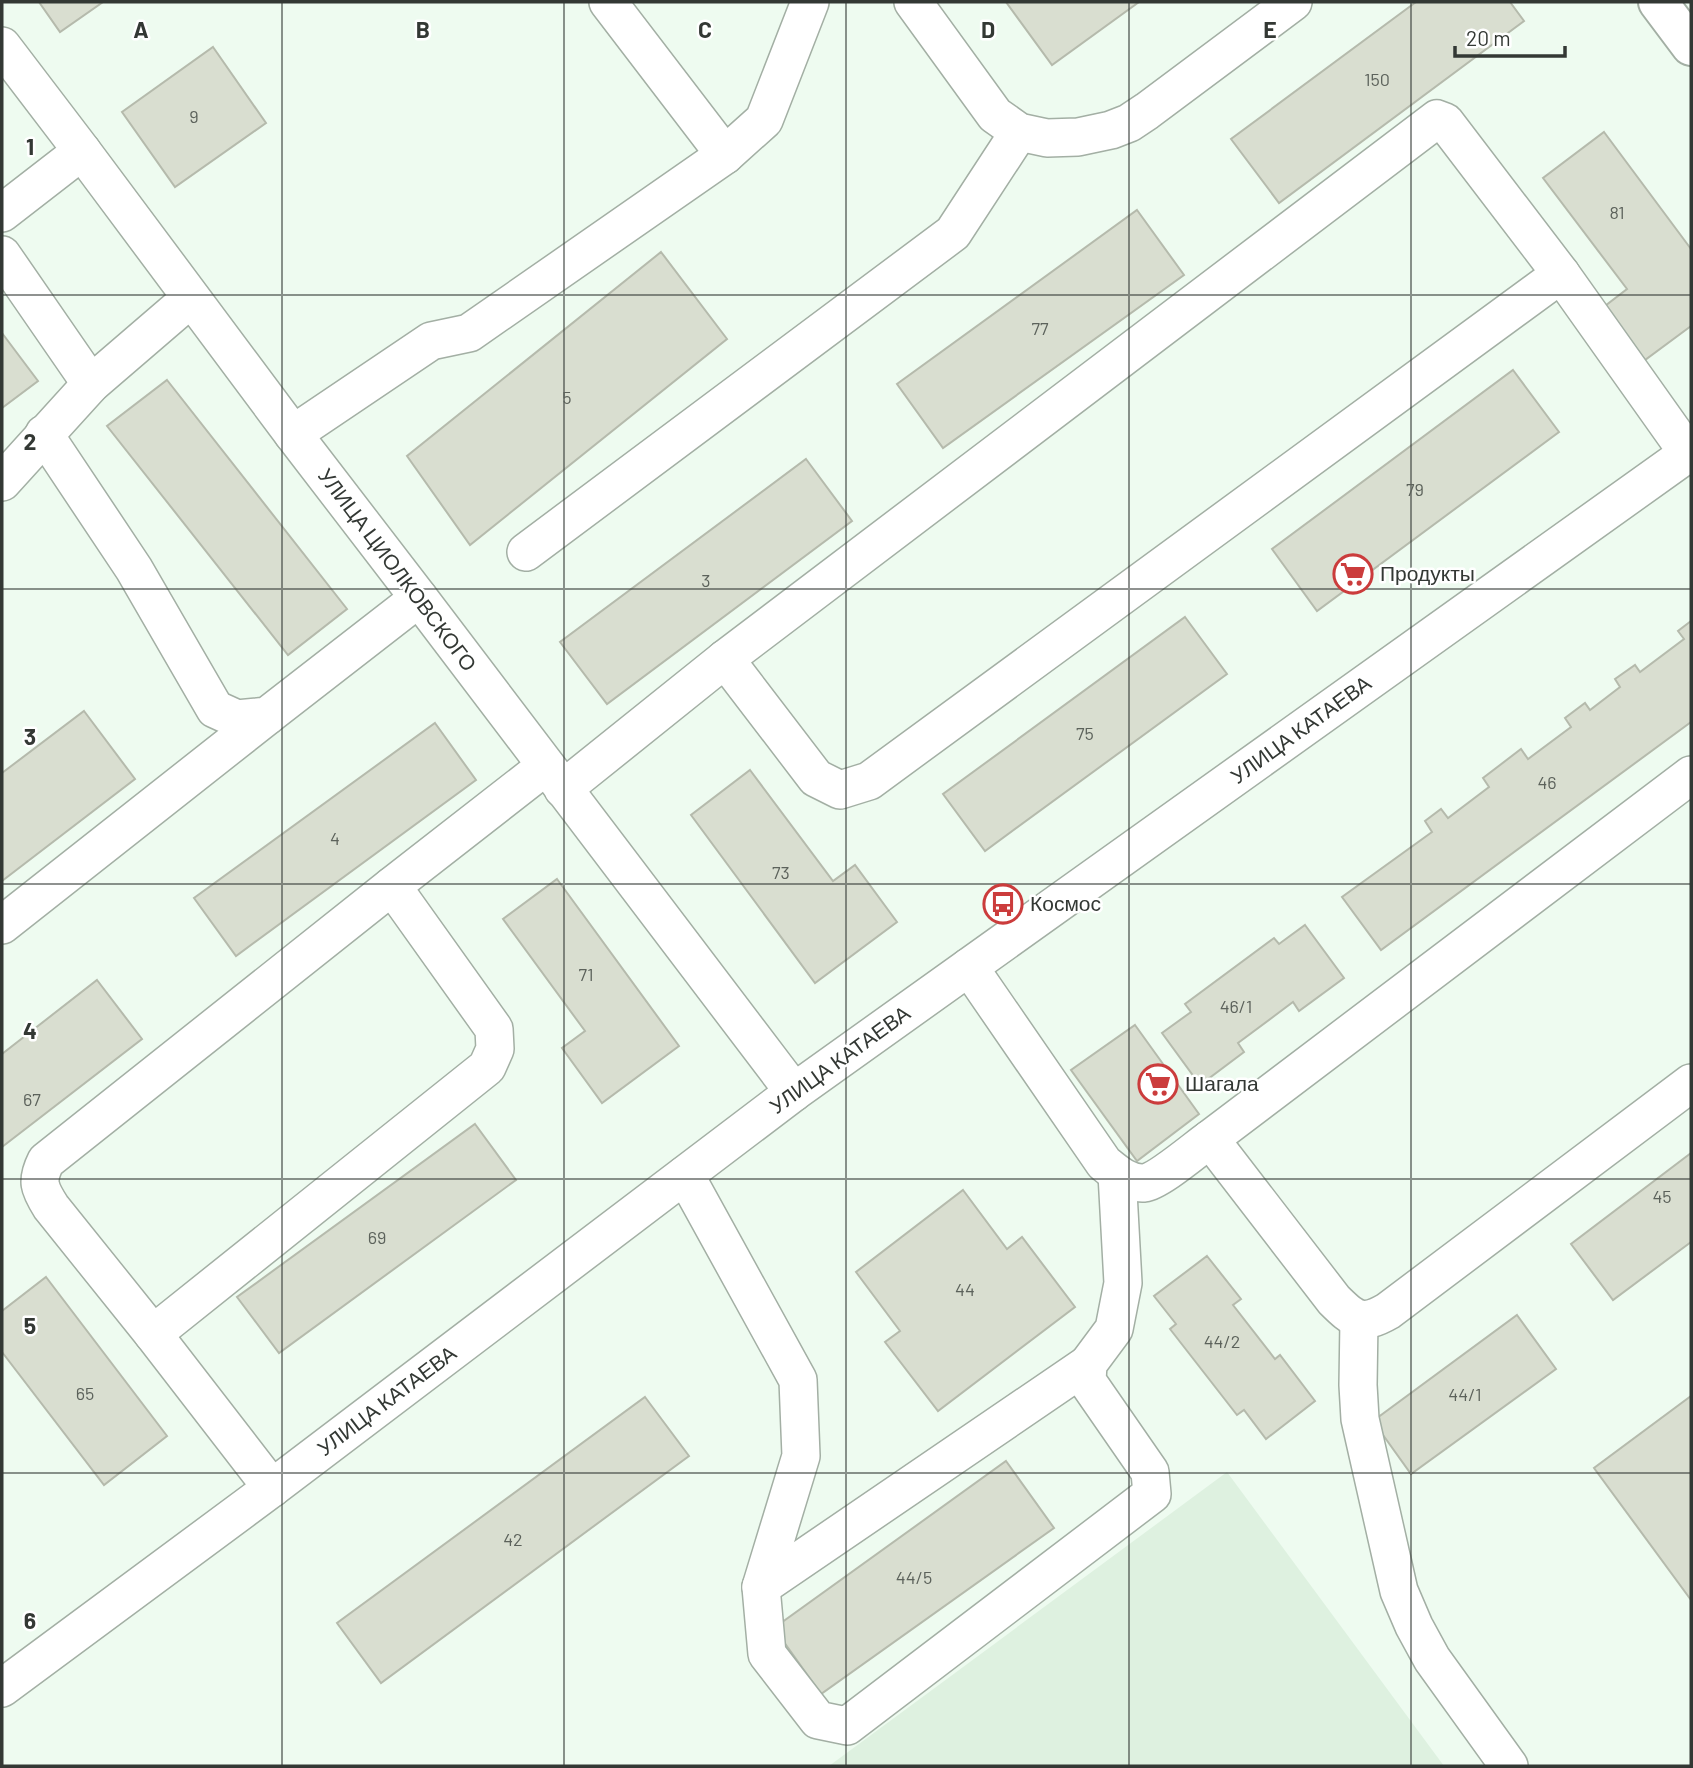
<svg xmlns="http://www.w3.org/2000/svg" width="1693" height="1768" font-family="Barlow,sans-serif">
  <rect width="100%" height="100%" fill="#eefbf0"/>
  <polygon fill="#def1e0" points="1227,1472 1444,1766 829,1766"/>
  <g fill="#d9ded0" stroke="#b5baac" stroke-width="2">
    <polygon points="39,2 103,2 60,32"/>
    <polygon points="1006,2 1139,2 1052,65"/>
    <polygon points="1416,2 1510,2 1524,21 1279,203 1231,139"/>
    <polygon points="213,47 266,123 175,187 122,112"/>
    <polygon points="1604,132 1691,249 1691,326 1645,360 1605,306 1627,289 1543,178"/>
    <polygon points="1137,210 1184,275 943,448 897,384"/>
    <polygon points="661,252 727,339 470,545 407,456"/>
    <polygon points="2,333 38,381 2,408"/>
    <polygon points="1513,370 1559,432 1317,611 1272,549"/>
    <polygon points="167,380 347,609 288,655 107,426"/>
    <polygon points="806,459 852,521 607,704 560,642"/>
    <polygon points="1185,617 1227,674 985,851 943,794"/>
    <polygon points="1691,621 1691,722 1381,950 1342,897 1432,832 1425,821 1441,809 1448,818 1489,787 1483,778 1521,749 1528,759 1571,727 1565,718 1585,703 1590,710 1620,687 1615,679 1635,665 1640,672 1684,639 1678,631"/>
    <polygon points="84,711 135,779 2,881 2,773"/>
    <polygon points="435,723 476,780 236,956 194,898"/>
    <polygon points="750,770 833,881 855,865 897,922 815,983 691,815"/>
    <polygon points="557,879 679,1046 602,1103 562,1048 585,1031 503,919"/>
    <polygon points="1305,925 1344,978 1299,1011 1293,1002 1238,1043 1244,1052 1200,1085 1162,1033 1191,1012 1185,1004 1274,938 1279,944"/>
    <polygon points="97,980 142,1039 2,1147 2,1054"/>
    <polygon points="1135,1025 1199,1114 1137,1161 1071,1070"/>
    <polygon points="475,1124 516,1180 279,1353 237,1297"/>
    <polygon points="1691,1153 1691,1242 1613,1300 1571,1244"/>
    <polygon points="963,1190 1007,1249 1022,1237 1075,1307 938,1411 885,1342 900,1331 856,1272"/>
    <polygon points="1207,1256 1241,1299 1233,1305 1275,1359 1280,1355 1315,1401 1266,1439 1244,1410 1237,1415 1170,1329 1176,1324 1154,1296"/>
    <polygon points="46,1277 167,1436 104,1485 2,1352 2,1311"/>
    <polygon points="1517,1315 1556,1369 1411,1474 1373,1421"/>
    <polygon points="1691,1396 1691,1600 1594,1468"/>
    <polygon points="645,1397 689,1456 381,1683 337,1623"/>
    <polygon points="1006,1461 1054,1528 821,1694 774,1628"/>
  </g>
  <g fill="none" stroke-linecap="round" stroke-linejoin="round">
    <g stroke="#a3afa4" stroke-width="40">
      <g id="minor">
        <polyline points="608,2 725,155"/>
        <polyline points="913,2 995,115 1019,132 1047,138 1078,137 1111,130 1129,123 1147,111 1293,2"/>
        <polyline points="2,46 82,151 293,434 419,598 794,1092"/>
        <polyline points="2,213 82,151"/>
        <polyline points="2,255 91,384"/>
        <polyline points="44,434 134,569 215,709 237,719 267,716 419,598"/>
        <polyline points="293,434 431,341 469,333 725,155 764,120 810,2"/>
        <polyline points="2,482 91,384 191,298"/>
        <polyline points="526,552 953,233 1019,132"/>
        <polyline points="725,659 816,778 840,790 869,781 1561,274"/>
        <polyline points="563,789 725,659 1437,119 1445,122 1561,274 1688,453"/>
        <polyline points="2,925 267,716"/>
        <path d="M969,967L1104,1163C1115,1172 1128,1184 1144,1183C1159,1181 1197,1148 1210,1139L1691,775"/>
        <path d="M1210,1139L1334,1300C1354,1320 1362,1326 1388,1311L1691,1083"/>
        <polyline points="685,1175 798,1380 801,1456 761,1587 767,1654 818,1720 847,1726 1152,1494 1150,1472 1087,1381 1088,1364 1114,1329 1123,1283 1117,1174"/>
        <polyline points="1359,1320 1358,1385 1360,1419 1399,1591 1414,1626 1432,1659 1509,1766"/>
        <polyline points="153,1334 487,1067 495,1049 494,1029 392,886"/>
        <path d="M272,1488L153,1334L51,1207C39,1188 36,1181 46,1161L392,886L546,766"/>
        <polyline points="761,1587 1088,1364"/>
        <polyline points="2,1688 272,1488 794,1092 1691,451"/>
      </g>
    </g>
    <g stroke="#a3afa4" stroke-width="42">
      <polyline id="major" points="1658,2 1691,46"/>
    </g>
    <use href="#minor" stroke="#fff" stroke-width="37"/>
    <use href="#major" stroke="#fff" stroke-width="38"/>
  </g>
  <path fill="none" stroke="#333834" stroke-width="2" stroke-opacity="0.55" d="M282,2V1766M564,2V1766M846,2V1766M1129,2V1766M1411,2V1766M2,295H1691M2,589H1691M2,884H1691M2,1179H1691M2,1473H1691"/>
  <defs>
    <g id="supermarket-ring" transform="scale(2.0125)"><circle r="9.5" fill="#fff" stroke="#cb3c3c" stroke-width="1.5"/><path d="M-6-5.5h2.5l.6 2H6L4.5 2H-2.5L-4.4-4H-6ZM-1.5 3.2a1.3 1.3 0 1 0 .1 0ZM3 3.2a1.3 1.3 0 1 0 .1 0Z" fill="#cb3c3c"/></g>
    <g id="bus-ring" transform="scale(2.0125)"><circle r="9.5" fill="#fff" stroke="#cb3c3c" stroke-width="1.5"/><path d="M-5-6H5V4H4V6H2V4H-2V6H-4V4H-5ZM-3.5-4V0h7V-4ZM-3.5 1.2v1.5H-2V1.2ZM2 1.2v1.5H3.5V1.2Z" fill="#cb3c3c"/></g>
  </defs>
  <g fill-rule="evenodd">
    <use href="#supermarket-ring" x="1353" y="574"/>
    <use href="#bus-ring" x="1003" y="904"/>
    <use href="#supermarket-ring" x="1158" y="1084"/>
  </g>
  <g text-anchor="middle" stroke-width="5" stroke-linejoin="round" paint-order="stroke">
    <g font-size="18" fill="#5c625b">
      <text x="1377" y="86">150</text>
      <text x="194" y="123">9</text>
      <text x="1617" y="219">81</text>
      <text x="1040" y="335">77</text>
      <text x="567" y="404">5</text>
      <text x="1415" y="496">79</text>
      <text x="706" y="587">3</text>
      <text x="1085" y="740">75</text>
      <text x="1547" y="789">46</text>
      <text x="335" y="845">4</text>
      <text x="781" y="879">73</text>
      <text x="586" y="981">71</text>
      <text x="1236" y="1013">46/1</text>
      <text x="32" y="1106">67</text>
      <text x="1662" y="1203">45</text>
      <text x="377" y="1244">69</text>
      <text x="965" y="1296">44</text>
      <text x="1222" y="1348">44/2</text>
      <text x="85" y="1400">65</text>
      <text x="1465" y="1401">44/1</text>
      <text x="513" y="1546">42</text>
      <text x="914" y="1584">44/5</text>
    </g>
    <g font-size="21" fill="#333834" stroke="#fff">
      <text transform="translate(397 570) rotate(53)" y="7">УЛИЦА ЦИОЛКОВСКОГО</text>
      <text transform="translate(1301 730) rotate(-36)" y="7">УЛИЦА КАТАЕВА</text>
      <text transform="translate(840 1060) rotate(-36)" y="7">УЛИЦА КАТАЕВА</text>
      <text transform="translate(387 1401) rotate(-37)" y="7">УЛИЦА КАТАЕВА</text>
    </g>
    <g font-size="21" fill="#333834" stroke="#fff" text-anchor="start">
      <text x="1380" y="581">Продукты</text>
      <text x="1030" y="911">Космос</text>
      <text x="1185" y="1091">Шагала</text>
    </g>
  </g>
  <g font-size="23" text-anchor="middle" font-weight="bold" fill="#333834" stroke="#fff" stroke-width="5" stroke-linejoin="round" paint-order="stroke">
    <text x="141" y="38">A</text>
    <text x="423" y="38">B</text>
    <text x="705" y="38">C</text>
    <text x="988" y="38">D</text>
    <text x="1270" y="38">E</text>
    <text x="30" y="155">1</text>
    <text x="30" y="450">2</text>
    <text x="30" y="745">3</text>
    <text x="30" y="1039">4</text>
    <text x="30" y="1334">5</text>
    <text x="30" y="1629">6</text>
  </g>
  <rect width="1693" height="1768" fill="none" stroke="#333834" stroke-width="7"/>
  <path d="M1455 46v10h110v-10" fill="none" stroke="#333834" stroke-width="3.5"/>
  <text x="1466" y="46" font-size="21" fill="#333834" stroke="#ffffff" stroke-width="5" paint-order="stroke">20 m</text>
</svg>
